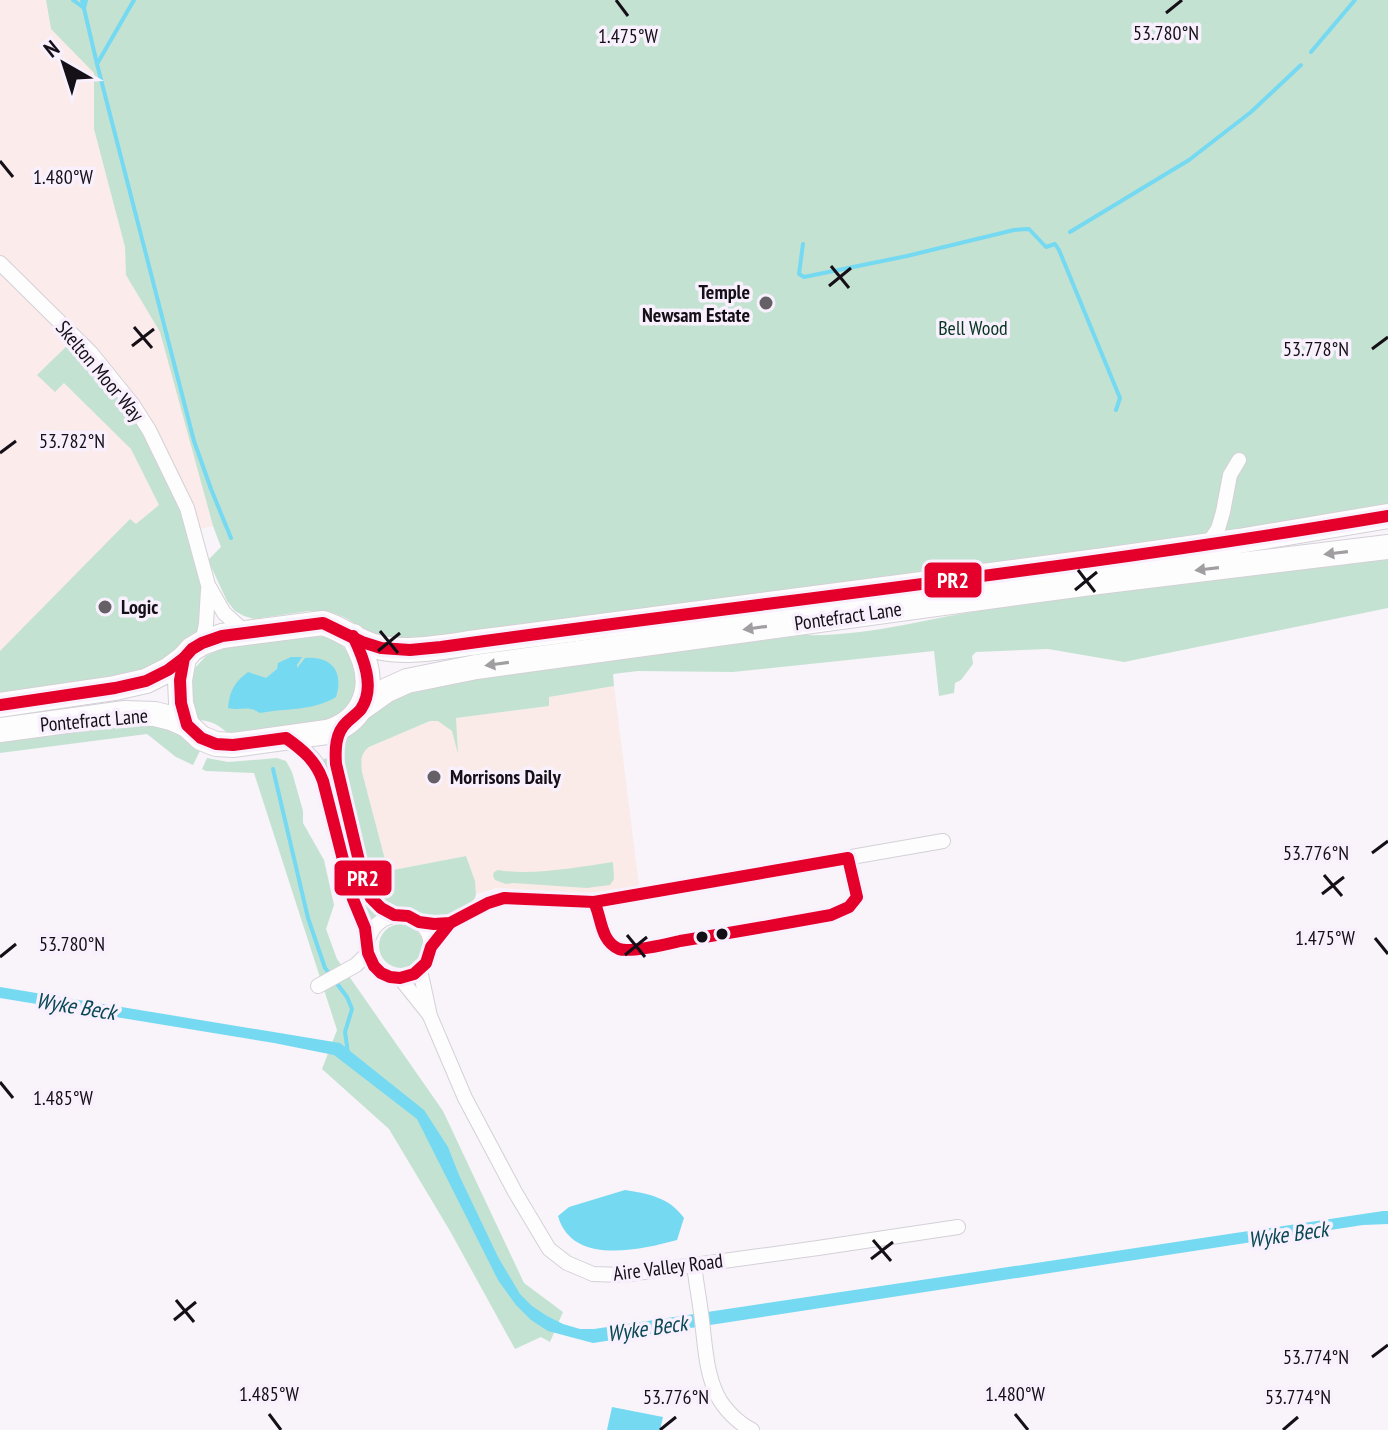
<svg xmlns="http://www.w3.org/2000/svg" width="1388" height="1430" font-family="'PT Sans Narrow',sans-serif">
  <rect width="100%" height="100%" fill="#f8f4fa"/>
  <polygon fill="#faebe8" points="614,686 639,886 589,893 496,888 476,894 476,889 466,856 388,871 362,772 361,761 363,752 369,747 430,721 549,706 549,697"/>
  <polygon fill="#fbebeb" points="0,0 46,0 51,29 94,73 94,129 125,247 126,275 160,331 213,526 157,540 0,672"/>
  <g fill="#c4e2d2">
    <polygon points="46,0 1388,0 1388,509 1200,539 412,642 374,635 346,618 328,611 309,611 254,619 244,616 235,611 227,601 208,560 221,547 213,526 160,332 126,275 125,247 94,129 94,73 51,29"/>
    <polygon points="76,337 167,465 208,585 206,624 168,670 0,705 0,651 130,519 136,524 159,505 131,449 64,383 55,392 37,375"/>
    <path d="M1388,556V608L1124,662L1048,649L976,652L972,656L973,664L961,680L955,683L954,693L939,696L934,651L733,672L638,671L613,674L614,686L549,697V706L456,718L458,754L452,731L438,721H430L369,747C360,754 361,761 362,772L388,871L466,856L475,881L476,894L475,898L469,905L459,911L444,917H432L409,909L393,907L382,902L371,886L344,781L341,740L386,699L435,684L804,635C870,637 932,617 996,608C1126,588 1257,572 1388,556Z"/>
    <path d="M315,636C349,638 350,657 359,684L347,709L332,719L228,734C220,725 211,721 199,720L189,705L193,670L206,656L223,648Z"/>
    <polygon points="134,720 169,727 201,749 193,765 176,757 147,734 0,753 0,742"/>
    <polygon points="329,757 380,913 370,922 355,882 328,774 322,760"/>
    <polygon points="207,758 228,762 277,758 286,761 292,772 303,811 303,823 324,860 334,905 326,929 337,959 443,1111 524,1283 563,1312 550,1342 541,1337 515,1349 450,1231 389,1129 322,1069 337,1030 254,773 206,771 202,769"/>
    <path d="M613,862L614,879L610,885L587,888L513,883L506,884L495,880L493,876L494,872L498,870C531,876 579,867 613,862Z"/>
    <circle cx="401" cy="946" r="22"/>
  </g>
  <g fill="#75d9f2">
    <path d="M291,657H302L297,665V668L305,658C332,656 344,672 336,697C313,711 286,708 260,713C248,705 242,711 228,708C230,690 234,683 248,672L266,678L277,669L278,663Z"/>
    <polygon points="0,987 340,1043 424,1110 448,1147 459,1175 498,1257 520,1294 532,1306 547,1316 563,1324 580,1329 594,1329 1383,1211 1388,1211 1388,1224 1363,1225 593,1343 548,1331 531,1320 516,1305 498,1280 417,1119 334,1055 274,1043 0,998"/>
    <path d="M625,1190C649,1194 669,1197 684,1218L677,1240C640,1250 572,1266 558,1216L569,1207Z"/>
    <polygon points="612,1407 663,1417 660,1430 607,1430"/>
  </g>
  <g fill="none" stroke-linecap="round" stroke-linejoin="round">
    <g stroke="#75d9f2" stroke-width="4">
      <polyline points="73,0 84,8 86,0"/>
      <polyline points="82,0 97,64"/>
      <polyline points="134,0 97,64 194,441 211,489 231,538"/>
      <polyline points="1311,52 1355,0"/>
      <polyline points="1070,232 1189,160 1251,112 1301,65"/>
      <polyline points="803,244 799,274 804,277 907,256 1014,230 1029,229 1046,247 1055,244 1059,250 1120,398 1116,410"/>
      <polyline points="273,769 308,918 325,968 330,974"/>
      <polyline points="335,981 347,997 352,1009 345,1032 348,1053"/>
    </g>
    <g stroke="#d4d0d7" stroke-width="16">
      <g id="street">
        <polyline points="0,263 91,353 133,405 149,430 187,508 208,585 224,613 246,633"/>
        <polyline points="1207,545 1218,529 1223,512 1230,475 1239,460"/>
        <polyline points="202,643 206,624 208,590"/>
        <path d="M342,727L335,752L336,764L364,882C371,900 376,906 394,915"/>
        <path d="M288,739C300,747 313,755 319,768C324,779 326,792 328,803C333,823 338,843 343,863C347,879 352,895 357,910C359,916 363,921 365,927C369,941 365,955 376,967C384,977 397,980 409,976C419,973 427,965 429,955C441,914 378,897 367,943"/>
        <polyline points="419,922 434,924 450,923 488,903 504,898 594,902 943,841"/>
        <polyline points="420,970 430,1016 465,1098 515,1192 549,1249 567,1263 593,1274 622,1275 818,1248 958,1227"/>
        <polyline points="400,978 428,1013"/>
        <polyline points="318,986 356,965 368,953"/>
        <path d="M694,1264C696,1283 700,1302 702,1321C705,1345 706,1372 717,1395C724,1409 738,1423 752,1430"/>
      </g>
    </g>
    <g stroke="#d4d0d7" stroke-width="26">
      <g id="highway">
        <path d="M353,636C357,644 361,652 364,660C375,693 360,723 327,732L233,745L216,744L201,738L187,725L181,703L180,680L184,658L192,649L202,643L222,636L323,623C339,628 352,638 368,644C399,657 451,645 485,641L1105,560L1239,541L1388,516"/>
        <polyline points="0,705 115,688 146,681 168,670 184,658"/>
        <polyline points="363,707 387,690 407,681 476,667 1098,582 1388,547"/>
        <polyline points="0,730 125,713 155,714 171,718 187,725"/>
      </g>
    </g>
    <use href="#street" stroke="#fefdfe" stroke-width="14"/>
    <use href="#highway" stroke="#fefdfe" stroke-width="24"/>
    <g stroke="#f9f0fe" stroke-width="18">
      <g id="bus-1">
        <path d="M353,636C363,657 376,687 361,709C357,714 351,718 347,722C335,733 335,750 336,764L364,882L371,898L381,908L394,915L408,916L419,922L434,924L450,923L488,903L504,898L594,902"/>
        <polyline points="0,705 115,688 146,681 168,670 184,658"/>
        <path d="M848,858L857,897L849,907L831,915C781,924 730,933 680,941C667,944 630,953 619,949C600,941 602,918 594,902Z"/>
        <path d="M450,923L431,947L426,963L414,974L400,978L390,977L381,973L374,966L368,953L365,928L353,899L323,781C316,761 303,750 286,738L233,745L216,744L201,738L187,725L181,703L180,680L184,658L192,649L202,643L222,636L323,623L362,642L381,648L410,650L441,647C757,603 1074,569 1388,516"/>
      </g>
    </g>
    <use href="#bus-1" stroke="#e4002b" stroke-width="12"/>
  </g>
  <defs><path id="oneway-solid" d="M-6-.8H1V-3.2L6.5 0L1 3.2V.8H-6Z" transform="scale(2)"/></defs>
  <g fill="#a19ea2">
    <use href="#oneway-solid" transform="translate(1336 553) rotate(173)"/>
    <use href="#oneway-solid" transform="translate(1207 569) rotate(173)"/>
    <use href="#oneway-solid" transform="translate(755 628) rotate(172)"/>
    <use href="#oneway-solid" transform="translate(497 664) rotate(172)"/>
  </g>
  <path fill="none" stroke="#151017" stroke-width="3" d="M616,0L628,16M1166,13L1182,0M0,161L13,177M831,266L849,288M829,286L851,268M134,327L152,348M132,346L154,329M1372,349L1388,337M0,453L16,441M1078,570L1095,592M1075,590L1097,572M380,631L398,653M378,651L400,633M1372,853L1388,841M1324,875L1342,896M1322,894L1344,877M627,935L645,957M1375,938L1388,954M625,955L647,937M0,957L16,944M0,1082L13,1098M873,1240L891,1261M871,1259L893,1242M176,1300L194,1322M174,1320L196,1302M1372,1357L1388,1345M269,1414L281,1430M1015,1414L1028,1430M660,1430L676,1417M1283,1430L1298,1417"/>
  <g fill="#646066" stroke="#f9f0fe" stroke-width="3">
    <circle cx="766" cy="303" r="8"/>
    <circle cx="105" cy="607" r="8"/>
    <circle cx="434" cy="777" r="8"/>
  </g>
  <g fill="#151017" stroke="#f9f0fe" stroke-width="3">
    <circle cx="722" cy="934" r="7"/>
    <circle cx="702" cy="937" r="7"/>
  </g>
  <g text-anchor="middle" stroke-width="7" stroke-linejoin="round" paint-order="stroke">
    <g font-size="20" font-weight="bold" fill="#151017" stroke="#f9f0fe" text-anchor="start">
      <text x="750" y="299" text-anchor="end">Temple<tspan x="750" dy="23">Newsam Estate</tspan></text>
      <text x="121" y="614">Logic</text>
      <text x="450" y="784">Morrisons Daily</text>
    </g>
    <g font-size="20" fill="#05341f" stroke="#f9f0fe">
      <text x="973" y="335">Bell Wood</text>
    </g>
    <g font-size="20" fill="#151017" stroke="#f9f0fe">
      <text transform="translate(100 371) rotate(50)" y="7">Skelton Moor Way</text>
      <text transform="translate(848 616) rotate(-8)" y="7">Pontefract Lane</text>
      <text transform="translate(94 720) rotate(-5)" y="7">Pontefract Lane</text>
      <text transform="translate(668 1267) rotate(-7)" y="7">Aire Valley Road</text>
    </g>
    <g font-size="22" font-style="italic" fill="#094855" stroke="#f9f0fe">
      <text transform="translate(76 1006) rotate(9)" y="8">Wyke Beck</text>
      <text transform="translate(1288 1234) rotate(-8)" y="8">Wyke Beck</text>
      <text transform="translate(647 1328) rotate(-8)" y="8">Wyke Beck</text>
    </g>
  </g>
  <g font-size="20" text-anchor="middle" fill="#151017" stroke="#f9f0fe" stroke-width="7" stroke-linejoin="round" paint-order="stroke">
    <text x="1166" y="40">53.780°N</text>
    <text x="628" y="43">1.475°W</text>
    <text x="63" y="184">1.480°W</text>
    <text x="1316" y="356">53.778°N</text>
    <text x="72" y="448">53.782°N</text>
    <text x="1316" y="860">53.776°N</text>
    <text x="1325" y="945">1.475°W</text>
    <text x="72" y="951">53.780°N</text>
    <text x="63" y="1105">1.485°W</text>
    <text x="1316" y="1364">53.774°N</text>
    <text x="269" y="1401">1.485°W</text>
    <text x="1015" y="1401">1.480°W</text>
    <text x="676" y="1404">53.776°N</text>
    <text x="1298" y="1404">53.774°N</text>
  </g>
  <g stroke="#f9f0fe" stroke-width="3">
    <rect x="923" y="561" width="60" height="38" rx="8" fill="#e4002b"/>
    <rect x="333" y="859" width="60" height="38" rx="8" fill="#e4002b"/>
  </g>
  <g font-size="22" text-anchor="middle" font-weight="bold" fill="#fff">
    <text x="953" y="588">PR2</text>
    <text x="363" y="886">PR2</text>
  </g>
  <g transform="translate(64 64) rotate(321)" stroke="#f9f0fe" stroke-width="6" paint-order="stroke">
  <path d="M0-6L14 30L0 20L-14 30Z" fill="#151017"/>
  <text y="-12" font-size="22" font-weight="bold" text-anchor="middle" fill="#151017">N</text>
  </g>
</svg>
